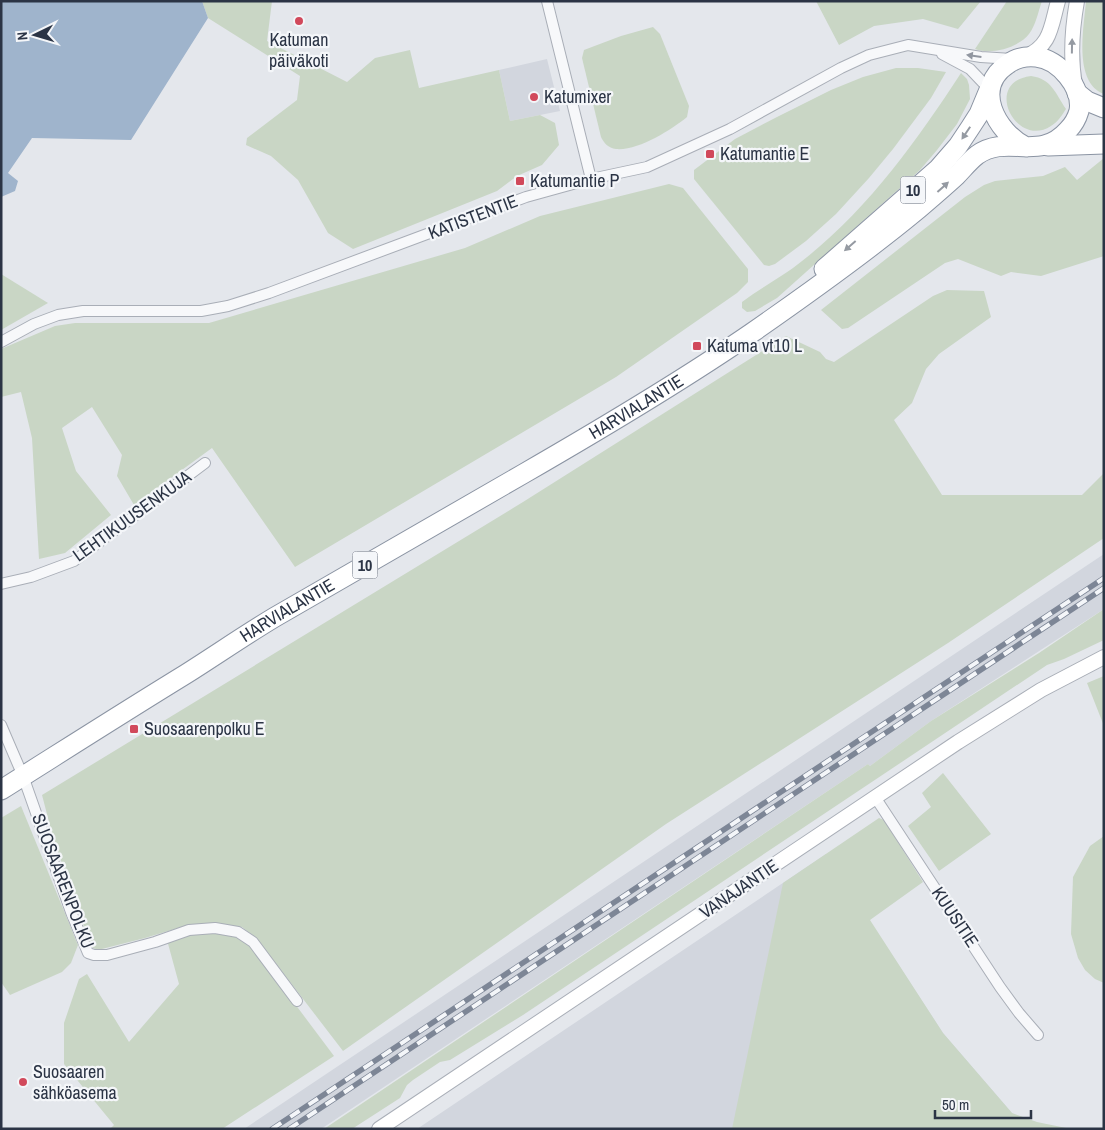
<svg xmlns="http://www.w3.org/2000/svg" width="1105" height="1130" font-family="'Archivo Narrow',sans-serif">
  <rect width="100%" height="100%" fill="#e4e7ec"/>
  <g fill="#d2d6de">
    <polygon points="547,59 560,111 510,121 499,70"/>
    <polygon points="1104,554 1104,609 931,721 870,766 868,764 321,1129 244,1129"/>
    <polygon points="826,854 943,1033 1012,1113 1016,1129 417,1129"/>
  </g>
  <g fill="#c9d6c5">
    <polygon points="202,1 272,1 267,41 347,82 375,58 410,50 419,88 499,70 510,121 540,115 555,123 559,145 542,165 517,176 497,191 353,249 328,233 298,180 271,156 246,145 247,138 297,100 300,76 208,18"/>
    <polygon points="816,1 981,1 958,29 923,19 874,26 839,45"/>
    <path d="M1007,1H1042C1038,12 1036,25 1029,34C1018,48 991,55 975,49Z"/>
    <path d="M1086,1H1104V94C1073,82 1084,27 1086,1Z"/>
    <path d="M653,27L660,34L689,106L687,117C671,130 638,151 616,149C608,148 604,143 601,137L582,58L584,50L621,36Z"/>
    <polygon points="896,68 918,68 946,72 931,98 893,149 869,178 836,214 806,241 775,264 769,266 764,265 694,179 694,170 735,139 777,117 831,90 863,77"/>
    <path d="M961,73L967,79L969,85L970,99L957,124L937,150L920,170L777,298L755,311L747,312L742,308V302C758,290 776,280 793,268C863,216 914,145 961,73Z"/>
    <path d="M1031,76C1052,79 1055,93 1066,109C1062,115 1058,122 1051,126C1016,149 982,82 1031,76Z"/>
    <polygon points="1104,158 1104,256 1041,276 1011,272 1001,276 958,259 945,263 848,328 842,329 821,310 965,197 984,185 995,181 1043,176 1065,167 1077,180"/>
    <polygon points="669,184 683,188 748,269 748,282 737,293 616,377 295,567 212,448 134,505 117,476 122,455 92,407 62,428 76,471 111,515 65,553 39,559 32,438 21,392 1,397 1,349 55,326 75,323 209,323 465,248 540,216"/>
    <polygon points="1,274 48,303 1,330"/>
    <polygon points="947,290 984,291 991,317 939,354 926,369 912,403 894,420 942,495 1082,495 1104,473 1104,538 948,643 666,824 343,1051 257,939 242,927 215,923 188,925 145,938 98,950 91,947 54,841 42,795 523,502 786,336 820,352 826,359 834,362 933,296"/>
    <polygon points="1104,609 1104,640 1064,659 1047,665 523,1015 450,1060 440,1062 413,1080 407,1085 400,1098 352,1129 324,1129 868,764 870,766 931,721 1039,653"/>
    <polygon points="1104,676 1104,726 1087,683"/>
    <polygon points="943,773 991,834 939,871 908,826 931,807 922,793"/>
    <polygon points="21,806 78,945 71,963 62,972 10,995 1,982 1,818"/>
    <polygon points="879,818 884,820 923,882 870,920 943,1033 1012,1113 1037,1122 1071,1129 732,1129 783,883"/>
    <polygon points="1104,836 1104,983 1095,979 1085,970 1078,958 1071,934 1073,877 1090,846"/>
    <polygon points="214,931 236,934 250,944 334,1056 222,1129 110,1129 114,1125 64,1064 64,1023 79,979 87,974 129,1042 179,984 167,940 190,933"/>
  </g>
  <polygon fill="#9fb4cc" points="1,1 202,1 208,18 131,140 32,138 8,173 18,181 15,191 1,197"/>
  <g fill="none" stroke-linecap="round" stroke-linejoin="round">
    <g stroke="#a9aeb7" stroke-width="12">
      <g id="street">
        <polyline points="547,1 591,179"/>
        <polyline points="942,54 970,69 989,89"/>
        <polyline points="1,342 34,324 58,315 83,311 201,311 228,306 269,293 526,197 591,179 647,167 730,129 841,68 869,55 908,45 981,57 1012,59"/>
        <polyline points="1,584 31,577 74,561 205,463"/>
        <polyline points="1,725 23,776 71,912 88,953 94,955 107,955 155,942 189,930 215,928 238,932 253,942 297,1001"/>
        <polyline points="875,797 1000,987 1019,1013 1038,1035"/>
      </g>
    </g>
    <g stroke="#a9aeb7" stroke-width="16">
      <g id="secondary">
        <path d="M1024,57C1051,47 1051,26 1058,1"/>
        <path d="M1075,85C1070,57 1072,29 1077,1"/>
        <polyline points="379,1129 958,742 1041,690 1104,657"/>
      </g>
    </g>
    <g stroke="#8b94a3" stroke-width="21">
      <g id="highway">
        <polyline points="1077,93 1087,101 1104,108"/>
        <polyline points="1048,146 1104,144"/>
        <polyline points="824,269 938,169 958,146 970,128 979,114 989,90"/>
        <path id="s1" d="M1,790C63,751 124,712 186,674C216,655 245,635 275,617C357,569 440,522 523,474C601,429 679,383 753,332C809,293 864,254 916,211C930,199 943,188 956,176C963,169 969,161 977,155C1008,133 1039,163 1068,130C1073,125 1077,118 1079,111C1083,88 1059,59 1036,57C1026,56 1016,58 1008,64C972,87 996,132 1026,147"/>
      </g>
    </g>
    <use href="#street" stroke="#f7f8fa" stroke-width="10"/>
    <use href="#secondary" stroke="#fff" stroke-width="14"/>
    <use href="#highway" stroke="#fff" stroke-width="19"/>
    <g stroke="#7d8696" stroke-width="5.5">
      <g id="rail">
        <polyline points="272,1129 1104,578"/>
        <polyline points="289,1129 1104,588"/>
      </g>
    </g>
    <use href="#rail" stroke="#f4f6f9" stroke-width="4" stroke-dasharray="11" stroke-linecap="butt"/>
  </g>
  <defs><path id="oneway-solid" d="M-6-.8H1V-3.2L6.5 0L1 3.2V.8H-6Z" transform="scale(1.25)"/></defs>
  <g fill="#959aa2">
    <use href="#oneway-solid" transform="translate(1072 46) rotate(-89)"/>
    <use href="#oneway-solid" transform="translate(966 133) rotate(124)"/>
    <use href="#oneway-solid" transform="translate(943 187) rotate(-42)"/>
    <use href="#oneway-solid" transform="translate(850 246) rotate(139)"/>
  </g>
  <use fill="#9196a0" href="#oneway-solid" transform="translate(974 56) rotate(-172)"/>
  <g fill="#d1495b" stroke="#f4f6f9" stroke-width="2">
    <circle cx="299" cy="21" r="5"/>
    <circle cx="534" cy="97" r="5"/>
    <rect x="705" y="149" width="10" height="10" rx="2.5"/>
    <rect x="515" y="176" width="10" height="10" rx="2.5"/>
    <rect x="692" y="341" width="10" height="10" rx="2.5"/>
    <rect x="129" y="724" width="10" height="10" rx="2.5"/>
    <circle cx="23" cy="1082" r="5"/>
  </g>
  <g text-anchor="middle" stroke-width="4.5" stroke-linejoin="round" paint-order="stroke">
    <g fill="#f4f6f9" stroke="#676e7b" stroke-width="1">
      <rect x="900.5" y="176.5" width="25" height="27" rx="4"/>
      <rect x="352.5" y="551.5" width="25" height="27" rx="4"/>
    </g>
    <g font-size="16" font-weight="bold" fill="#2b3445">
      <text x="913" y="196">10</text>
      <text x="365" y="571">10</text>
    </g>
    <g font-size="18" fill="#2b3445" stroke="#f4f6f9" text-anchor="start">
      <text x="299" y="46" text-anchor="middle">Katuman<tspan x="299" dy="21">päiväkoti</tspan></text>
      <text x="544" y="103">Katumixer</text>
      <text x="720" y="160">Katumantie E</text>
      <text x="530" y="187">Katumantie P</text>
      <text x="707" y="352">Katuma vt10 L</text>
      <text x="144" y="735">Suosaarenpolku E</text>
      <text x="33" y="1078">Suosaaren<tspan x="33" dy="21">sähköasema</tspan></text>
    </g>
    <g font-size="18" fill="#2b3445" stroke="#f4f6f9">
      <text transform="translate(473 217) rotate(-21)" y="6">KATISTENTIE</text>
      <text dy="6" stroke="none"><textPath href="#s1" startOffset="742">HARVIALANTIE</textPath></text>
      <text transform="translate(132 516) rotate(-36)" y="6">LEHTIKUUSENKUJA</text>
      <text dy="6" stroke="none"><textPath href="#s1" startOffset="338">HARVIALANTIE</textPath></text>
      <text transform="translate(63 881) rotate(69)" y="6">SUOSAARENPOLKU</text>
      <text transform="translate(739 889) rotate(-34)" y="6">VANAJANTIE</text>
      <text transform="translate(955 917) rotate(56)" y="6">KUUSITIE</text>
    </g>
  </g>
  <rect width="1105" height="1130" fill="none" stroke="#2b3445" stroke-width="5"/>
  <g transform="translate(35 35) rotate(265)" stroke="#f4f6f9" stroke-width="4" paint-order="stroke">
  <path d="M0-4L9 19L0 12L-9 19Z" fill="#2b3445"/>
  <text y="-8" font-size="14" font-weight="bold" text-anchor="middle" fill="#2b3445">N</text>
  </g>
  <path d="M935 1110v8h96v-8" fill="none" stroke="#2b3445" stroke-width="2.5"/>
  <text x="942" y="1110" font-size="15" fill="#2b3445" stroke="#f4f6f9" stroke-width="4" paint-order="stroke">50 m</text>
</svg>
